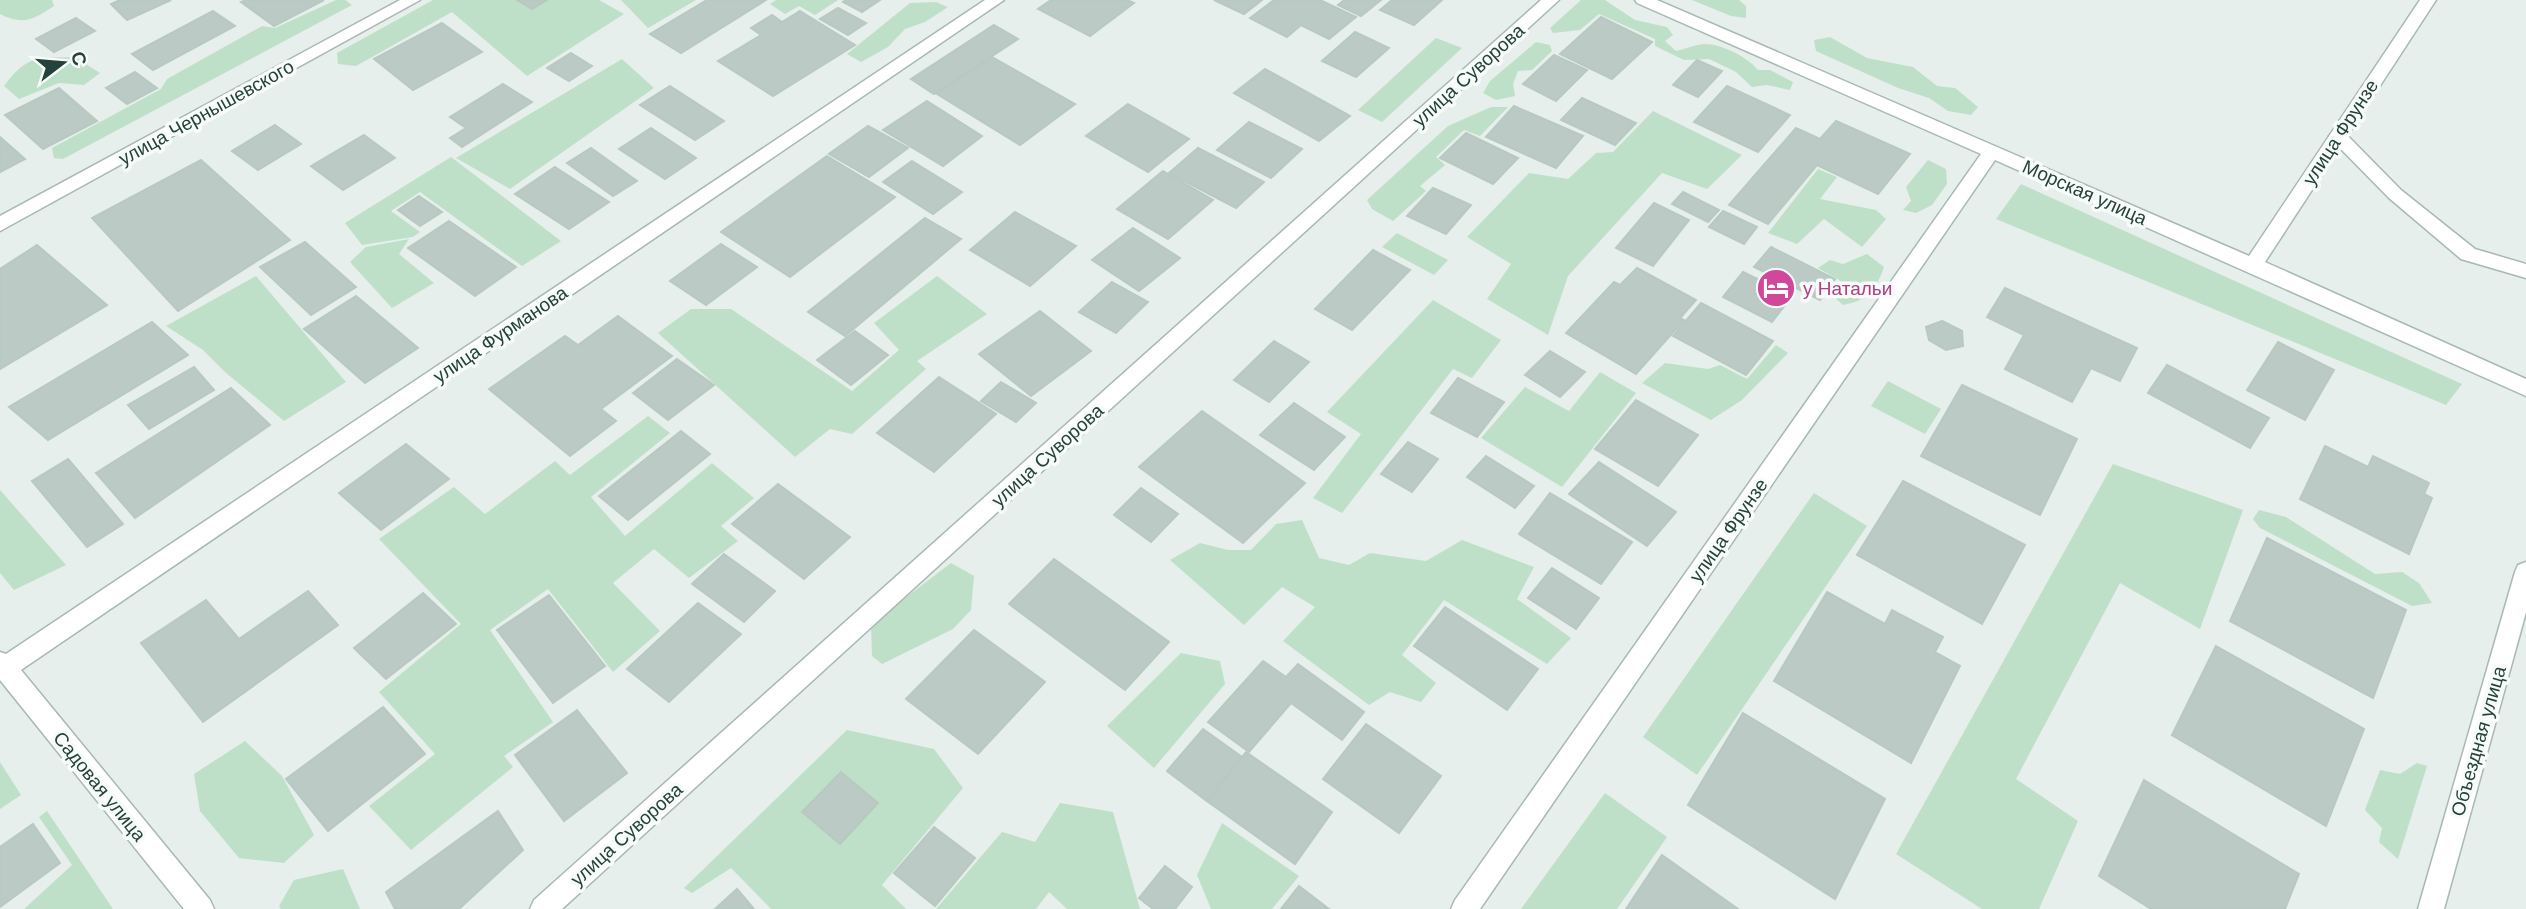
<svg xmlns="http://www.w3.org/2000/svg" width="2526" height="909" font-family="Arial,sans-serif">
  <rect width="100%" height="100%" fill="#e6efeb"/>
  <g fill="#bfe0c8">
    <path d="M0,0H52L54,6C34,19 23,26 0,14Z"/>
    <polygon points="336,0 345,0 352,5 63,159 54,158 52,148 161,89 167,79 262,26 275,28"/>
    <polygon points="433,0 599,0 624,14 527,76 452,12 356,66 338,64 337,53"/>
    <polygon points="621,0 696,0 648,28"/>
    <polygon points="776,0 838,0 815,15 799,6 785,14 770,4"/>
    <path d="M1581,0H1605L1635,20L1667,27L1673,35L1665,41L1676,51C1685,49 1694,45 1703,44C1720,43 1748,57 1758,70H1770L1793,82L1790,90L1767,85L1752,87L1736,72L1709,59L1684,60L1655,46V39L1599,14L1580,30L1553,33L1550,28Z"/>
    <polygon points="1692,0 1739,0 1746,6 1746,18 1731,16"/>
    <polygon points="936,2 948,7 925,22 905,29 888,47 861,62 847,54 910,3"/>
    <polygon points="1830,37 1867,58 1913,67 1937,86 1955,88 1978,107 1971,115 1948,111 1929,98 1898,88 1816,51 1814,40"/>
    <polygon points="1436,38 1462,48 1382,122 1358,110"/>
    <polygon points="1536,42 1550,45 1552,51 1532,70 1518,71 1513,84 1515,96 1496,100 1483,93 1490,81"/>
    <path d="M75,57L100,73L84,85L59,83L19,99L4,86C28,54 38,58 75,57Z"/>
    <polygon points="622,59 654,88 510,189 456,158"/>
    <polygon points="1491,107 1508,107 1480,136 1464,130 1436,157 1445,165 1420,186 1426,191 1393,221 1372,209 1367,200 1448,126"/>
    <polygon points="1653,111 1742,155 1707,189 1662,173 1568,276 1548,335 1487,299 1511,264 1467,237 1529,173 1568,179 1596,153 1613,152"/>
    <polygon points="451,157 561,241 522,266 420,192 391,211 420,232 413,237 362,245 345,223"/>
    <polygon points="1928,160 1946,169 1947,184 1932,205 1916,213 1903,210 1911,201 1906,187"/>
    <polygon points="1818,169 1837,177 1820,199 1876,210 1886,219 1862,247 1824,219 1797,244 1768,233"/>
    <polygon points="2021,184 2462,384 2446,405 1996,219"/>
    <polygon points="1397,233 1448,260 1434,275 1382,247"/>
    <polygon points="409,239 399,254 434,283 392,308 350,262 366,247"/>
    <path d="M1867,254L1884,267C1875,292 1868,300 1843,305L1834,297L1841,281L1818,268L1830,260L1843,264Z"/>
    <polygon points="256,276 346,382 284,421 225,372 203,350 166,326"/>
    <polygon points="937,276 987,314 917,361 926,369 852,434 830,429 795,457 658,333 691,309 731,309 852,391 899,350 874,323"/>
    <polygon points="1433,300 1501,340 1472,378 1453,369 1342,513 1313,498 1361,434 1327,412"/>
    <polygon points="1776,345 1788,353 1742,400 1711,420 1642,383 1665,363 1708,369 1720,365 1747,379"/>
    <polygon points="1600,372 1636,393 1562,487 1481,438 1525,387 1569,411"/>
    <polygon points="1888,381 1941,409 1925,434 1871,406"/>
    <polygon points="648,416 670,433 591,497 625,536 712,463 754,498 721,526 738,541 689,578 654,549 613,583 660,631 613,672 548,589 490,630 553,722 504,756 513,767 411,850 369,806 435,754 379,692 461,624 379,539 454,487 485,514 555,461 570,475"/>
    <polygon points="2113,464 2243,510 2200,629 2120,583 2016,779 2078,821 2039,909 1982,909 1896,854"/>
    <polygon points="0,490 66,565 14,590 0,573"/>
    <polygon points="1814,493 1867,526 1697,775 1643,737"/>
    <polygon points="2259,510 2286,517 2375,574 2402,572 2419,583 2432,603 2412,606 2260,528 2253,519"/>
    <polygon points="1302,520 1319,558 1349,565 1370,553 1426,561 1462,540 1534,567 1517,599 1571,638 1547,664 1444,600 1402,655 1436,683 1421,702 1390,692 1369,705 1283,641 1315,607 1282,587 1244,625 1170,560 1200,543 1228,550 1251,550 1276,524"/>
    <polygon points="951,563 974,576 971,610 953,629 882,664 872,656 871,624"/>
    <polygon points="1181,653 1220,661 1225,684 1154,768 1107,726"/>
    <polygon points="847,730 934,749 963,788 882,885 906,909 771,909 731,868 692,893 684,888"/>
    <polygon points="245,741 282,776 314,835 284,863 239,858 200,811 194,774"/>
    <polygon points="0,762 21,795 0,809"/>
    <polygon points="2417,763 2427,766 2398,859 2379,842 2382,828 2365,810 2380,770 2400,774"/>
    <polygon points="1605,793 1667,837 1617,909 1521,909"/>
    <polygon points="1060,803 1113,812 1140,909 1067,909 1049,892 1036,909 936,909 1002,832 1035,842"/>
    <polygon points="47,811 113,909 24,909 72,865 39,817"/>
    <polygon points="1222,823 1299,876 1272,909 1211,909 1197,875"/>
    <polygon points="343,869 360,909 281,909 279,906 294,880"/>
  </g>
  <g fill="#bbcac4" stroke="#b8c9c2" stroke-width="2">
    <polygon points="120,0 171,0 127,20 111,4"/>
    <polygon points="246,0 324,0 274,26 241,2"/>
    <polygon points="517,0 547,0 532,9"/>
    <polygon points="707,0 766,0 681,53 650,34"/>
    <polygon points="846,0 880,0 862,12 843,2"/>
    <polygon points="1051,0 1127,0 1134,3 1090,36 1038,9"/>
    <polygon points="1214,0 1262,0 1244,14"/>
    <polygon points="1274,0 1320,0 1356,17 1329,39 1301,25 1287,37 1250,18"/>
    <polygon points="1344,0 1381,0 1361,16 1338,5"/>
    <polygon points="1392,0 1442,0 1414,25 1380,10"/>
    <polygon points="838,8 866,23 848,35 820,19"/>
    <polygon points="213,11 235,26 153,70 132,54"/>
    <polygon points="800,11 855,45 773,96 718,61 761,35 751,28 772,15 782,22"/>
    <polygon points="1601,17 1652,42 1612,79 1560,54"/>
    <polygon points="76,18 95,31 54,52 36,39"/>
    <polygon points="442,23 482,52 413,90 374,59"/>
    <polygon points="994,25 1018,39 934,94 911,79"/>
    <polygon points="1355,32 1389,48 1356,77 1322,61"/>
    <polygon points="571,53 592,66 569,81 547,68"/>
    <polygon points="1554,55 1587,70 1556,101 1523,84"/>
    <polygon points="992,57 1075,104 1020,145 937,94"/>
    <polygon points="1697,60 1722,71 1698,97 1673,85"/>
    <polygon points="1265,69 1350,116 1319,141 1234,93"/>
    <polygon points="135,72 157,88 127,104 106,88"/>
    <polygon points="503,84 532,102 462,147 450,138 466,128 450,117"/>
    <polygon points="670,86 724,121 695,140 640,105"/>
    <polygon points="1727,86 1790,115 1758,152 1694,122"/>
    <polygon points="59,88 97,121 43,149 5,115"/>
    <polygon points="1582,98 1636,123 1615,145 1561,120"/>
    <polygon points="927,101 982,136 943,166 883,130"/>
    <polygon points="1128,104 1189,139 1148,172 1086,136"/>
    <polygon points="1514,106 1583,136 1556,168 1486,137"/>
    <polygon points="1836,121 1910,154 1878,194 1817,165 1768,224 1729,205 1796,128 1820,139"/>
    <polygon points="1249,122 1302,149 1271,178 1217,150"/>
    <polygon points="275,125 301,144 258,170 232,151"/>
    <polygon points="868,126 908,148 869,177 829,154"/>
    <polygon points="651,128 696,158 665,179 619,149"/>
    <polygon points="1466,133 1518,158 1493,184 1440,158"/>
    <polygon points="364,135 395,158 343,190 311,166"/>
    <polygon points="0,137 25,159 0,172"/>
    <polygon points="591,148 637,181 613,196 567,163"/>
    <polygon points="1198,148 1264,182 1236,208 1169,173"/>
    <polygon points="827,156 895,197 790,277 721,232"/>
    <polygon points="201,160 290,240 178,311 92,218"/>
    <polygon points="912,161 962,192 933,214 883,182"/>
    <polygon points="555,167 609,202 569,229 515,194"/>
    <polygon points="1163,171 1213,200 1168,239 1117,209"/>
    <polygon points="1433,188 1471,205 1446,234 1407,216"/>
    <polygon points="1683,192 1719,210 1708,222 1672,204"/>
    <polygon points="419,196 442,212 420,226 398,210"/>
    <polygon points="1654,203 1689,220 1653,266 1616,248"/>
    <polygon points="1723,211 1757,227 1744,244 1709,227"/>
    <polygon points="1015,212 1076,246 1030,286 970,250"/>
    <polygon points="925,218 961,239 845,336 808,312"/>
    <polygon points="449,221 516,267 475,296 408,248"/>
    <polygon points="1133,228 1180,258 1139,291 1092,260"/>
    <polygon points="305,242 356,287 311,315 260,267"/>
    <polygon points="721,244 757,267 706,305 670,281"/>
    <polygon points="37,245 107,305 0,369 0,269"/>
    <polygon points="1771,247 1835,279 1820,300 1754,267"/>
    <polygon points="1373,250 1410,270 1352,330 1315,309"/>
    <polygon points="1637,268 1696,300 1680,318 1684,320 1636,374 1566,333 1614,282 1620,285"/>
    <polygon points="1743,272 1792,296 1772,322 1723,297"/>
    <polygon points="1112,282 1148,302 1116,333 1079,312"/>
    <polygon points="2005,288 2137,348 2120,381 2091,368 2072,402 2005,369 2024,335 1987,317"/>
    <polygon points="356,296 418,348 365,383 304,329"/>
    <polygon points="1701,303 1773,341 1746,375 1673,336"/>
    <polygon points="1040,311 1091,351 1031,396 979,354"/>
    <polygon points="618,316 672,356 601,409 616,421 570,456 489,389 565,336 578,345"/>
    <polygon points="1942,321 1962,331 1963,346 1946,350 1929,340 1926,327"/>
    <polygon points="152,322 188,355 48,440 9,407"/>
    <polygon points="855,331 888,355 851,385 817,360"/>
    <polygon points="1274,341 1309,362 1269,402 1234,380"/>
    <polygon points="2278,342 2334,370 2305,420 2247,390"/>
    <polygon points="1550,351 1585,372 1560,397 1525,375"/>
    <polygon points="677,359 714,385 668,420 633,393"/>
    <polygon points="2167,365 2269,418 2250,448 2148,393"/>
    <polygon points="194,367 214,390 149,429 128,405"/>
    <polygon points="939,377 996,414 934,472 877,433"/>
    <polygon points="1458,378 1504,402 1477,437 1431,413"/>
    <polygon points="1001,382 1036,403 1016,422 981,401"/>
    <polygon points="1962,385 2077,439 2040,515 1921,456"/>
    <polygon points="231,388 270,425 135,518 96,473"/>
    <polygon points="1636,400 1698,435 1658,486 1595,449"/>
    <polygon points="1294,403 1345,437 1314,470 1260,435"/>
    <polygon points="1202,411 1305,483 1243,543 1139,467"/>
    <polygon points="681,431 710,454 628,520 599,496"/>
    <polygon points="1408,442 1438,459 1412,492 1381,474"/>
    <polygon points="406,444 449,479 381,530 339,493"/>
    <polygon points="2325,446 2368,467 2373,456 2429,483 2424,494 2432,498 2409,554 2300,499"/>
    <polygon points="1486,456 1534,486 1515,508 1467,477"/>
    <polygon points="68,459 123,524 87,547 32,481"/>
    <polygon points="1599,462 1676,512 1647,546 1569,494"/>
    <polygon points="1903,481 2025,545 1982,624 1857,555"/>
    <polygon points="778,484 850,537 804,579 732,524"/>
    <polygon points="1141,488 1178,514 1151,542 1114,515"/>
    <polygon points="1550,493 1632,542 1601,584 1519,534"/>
    <polygon points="2267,538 2406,610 2373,698 2230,621"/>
    <polygon points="724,554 775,591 744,622 692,584"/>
    <polygon points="1054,559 1169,642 1125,690 1009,604"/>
    <polygon points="1552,568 1599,598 1576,629 1528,598"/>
    <polygon points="308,591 338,625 203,722 141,643 206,600 239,639"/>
    <polygon points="1827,592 1885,624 1892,610 1943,637 1935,652 1960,666 1911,763 1774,681"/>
    <polygon points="423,593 456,624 386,679 354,648"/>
    <polygon points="549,595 605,666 553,703 497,630"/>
    <polygon points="698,603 741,634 669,702 627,669"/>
    <polygon points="1445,607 1538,669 1507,710 1414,646"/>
    <polygon points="974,630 1045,682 978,754 906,699"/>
    <polygon points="2216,646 2364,729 2326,826 2172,735"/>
    <polygon points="1263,661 1286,677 1298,664 1364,712 1342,740 1291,703 1249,752 1208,722"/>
    <polygon points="383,707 425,754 328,831 286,779"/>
    <polygon points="577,710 627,773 564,821 515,755"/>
    <polygon points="1743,713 1885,799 1835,899 1688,805"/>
    <polygon points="1366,724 1441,776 1399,833 1323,779"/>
    <polygon points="1203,729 1242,757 1207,801 1167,771"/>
    <polygon points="1246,752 1332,812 1295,864 1207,801"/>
    <polygon points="841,772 878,803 840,844 802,812"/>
    <polygon points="2144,780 2299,874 2285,909 2151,909 2099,876"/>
    <polygon points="498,811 523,850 459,909 395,909 386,892"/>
    <polygon points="33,824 60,863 0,907 0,847"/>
    <polygon points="934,827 975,858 935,906 894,873"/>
    <polygon points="1662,855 1738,909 1626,909"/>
    <polygon points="1165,866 1192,887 1175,909 1153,909 1139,898"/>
    <polygon points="1299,886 1329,909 1281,909"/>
    <polygon points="737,889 754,909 715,909"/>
  </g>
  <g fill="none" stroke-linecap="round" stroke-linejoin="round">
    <g stroke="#a8b8b2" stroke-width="3">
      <polygon id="lane" points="2338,130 2344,132 2401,190 2475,249 2526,264 2526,278 2461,259 2389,198 2332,140 2329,136"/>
    </g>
    <g stroke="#a8b8b2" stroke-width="3">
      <g id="street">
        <polygon points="400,0 420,0 0,231 0,216"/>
        <polygon points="985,0 1004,0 21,670 210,900 214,909 184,909 0,680 0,652 6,654"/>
        <polygon points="1541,0 1559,0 562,909 530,909 534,900"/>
        <polygon points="1635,0 1657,0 2249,256 2420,0 2436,0 2265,262 2526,379 2526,396 1995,160 1480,909 1451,909 1455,900 1981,154 1637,3"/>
        <polygon points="2526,562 2526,612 2444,909 2418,909 2515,572 2518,565"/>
      </g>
    </g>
    <use href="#lane" fill="#fff" fill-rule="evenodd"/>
    <use href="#street" fill="#fff" fill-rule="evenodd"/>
  </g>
  <defs>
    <g id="hotel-disc" transform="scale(2.0125)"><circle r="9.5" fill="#d1479c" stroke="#f7fbf9"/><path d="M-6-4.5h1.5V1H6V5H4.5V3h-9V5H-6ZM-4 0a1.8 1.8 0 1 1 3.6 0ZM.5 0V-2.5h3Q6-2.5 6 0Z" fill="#fff"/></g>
  </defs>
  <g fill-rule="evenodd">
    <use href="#hotel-disc" x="1776" y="288"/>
  </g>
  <g text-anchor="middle" stroke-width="7" stroke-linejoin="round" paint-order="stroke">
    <g font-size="19" fill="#24423a" stroke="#f7fbf9">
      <text transform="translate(1468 75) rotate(-42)" y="7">улица Суворова</text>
      <text transform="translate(206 112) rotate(-29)" y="7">улица Чернышевского</text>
      <text transform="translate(2340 132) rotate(-57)" y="7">улица Фрунзе</text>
      <text transform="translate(2085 192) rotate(24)" y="7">Морская улица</text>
      <text transform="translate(500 334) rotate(-34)" y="7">улица Фурманова</text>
      <text transform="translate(1047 455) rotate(-42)" y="7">улица Суворова</text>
      <text transform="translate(1728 530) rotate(-55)" y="7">улица Фрунзе</text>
      <text transform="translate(2478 741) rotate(-74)" y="7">Объездная улица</text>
      <text transform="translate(100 786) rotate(51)" y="7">Садовая улица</text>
      <text transform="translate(626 834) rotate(-42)" y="7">улица Суворова</text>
    </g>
    <g font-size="19" fill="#b23c85" stroke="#f7fbf9" text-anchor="start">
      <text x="1803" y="295">у Натальи</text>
    </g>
  </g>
  <g transform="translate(63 63) rotate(74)" stroke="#f7fbf9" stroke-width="5" paint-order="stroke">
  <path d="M0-5L12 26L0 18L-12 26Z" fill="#24423a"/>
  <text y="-10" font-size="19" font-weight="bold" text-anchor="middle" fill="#24423a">С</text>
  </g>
</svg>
